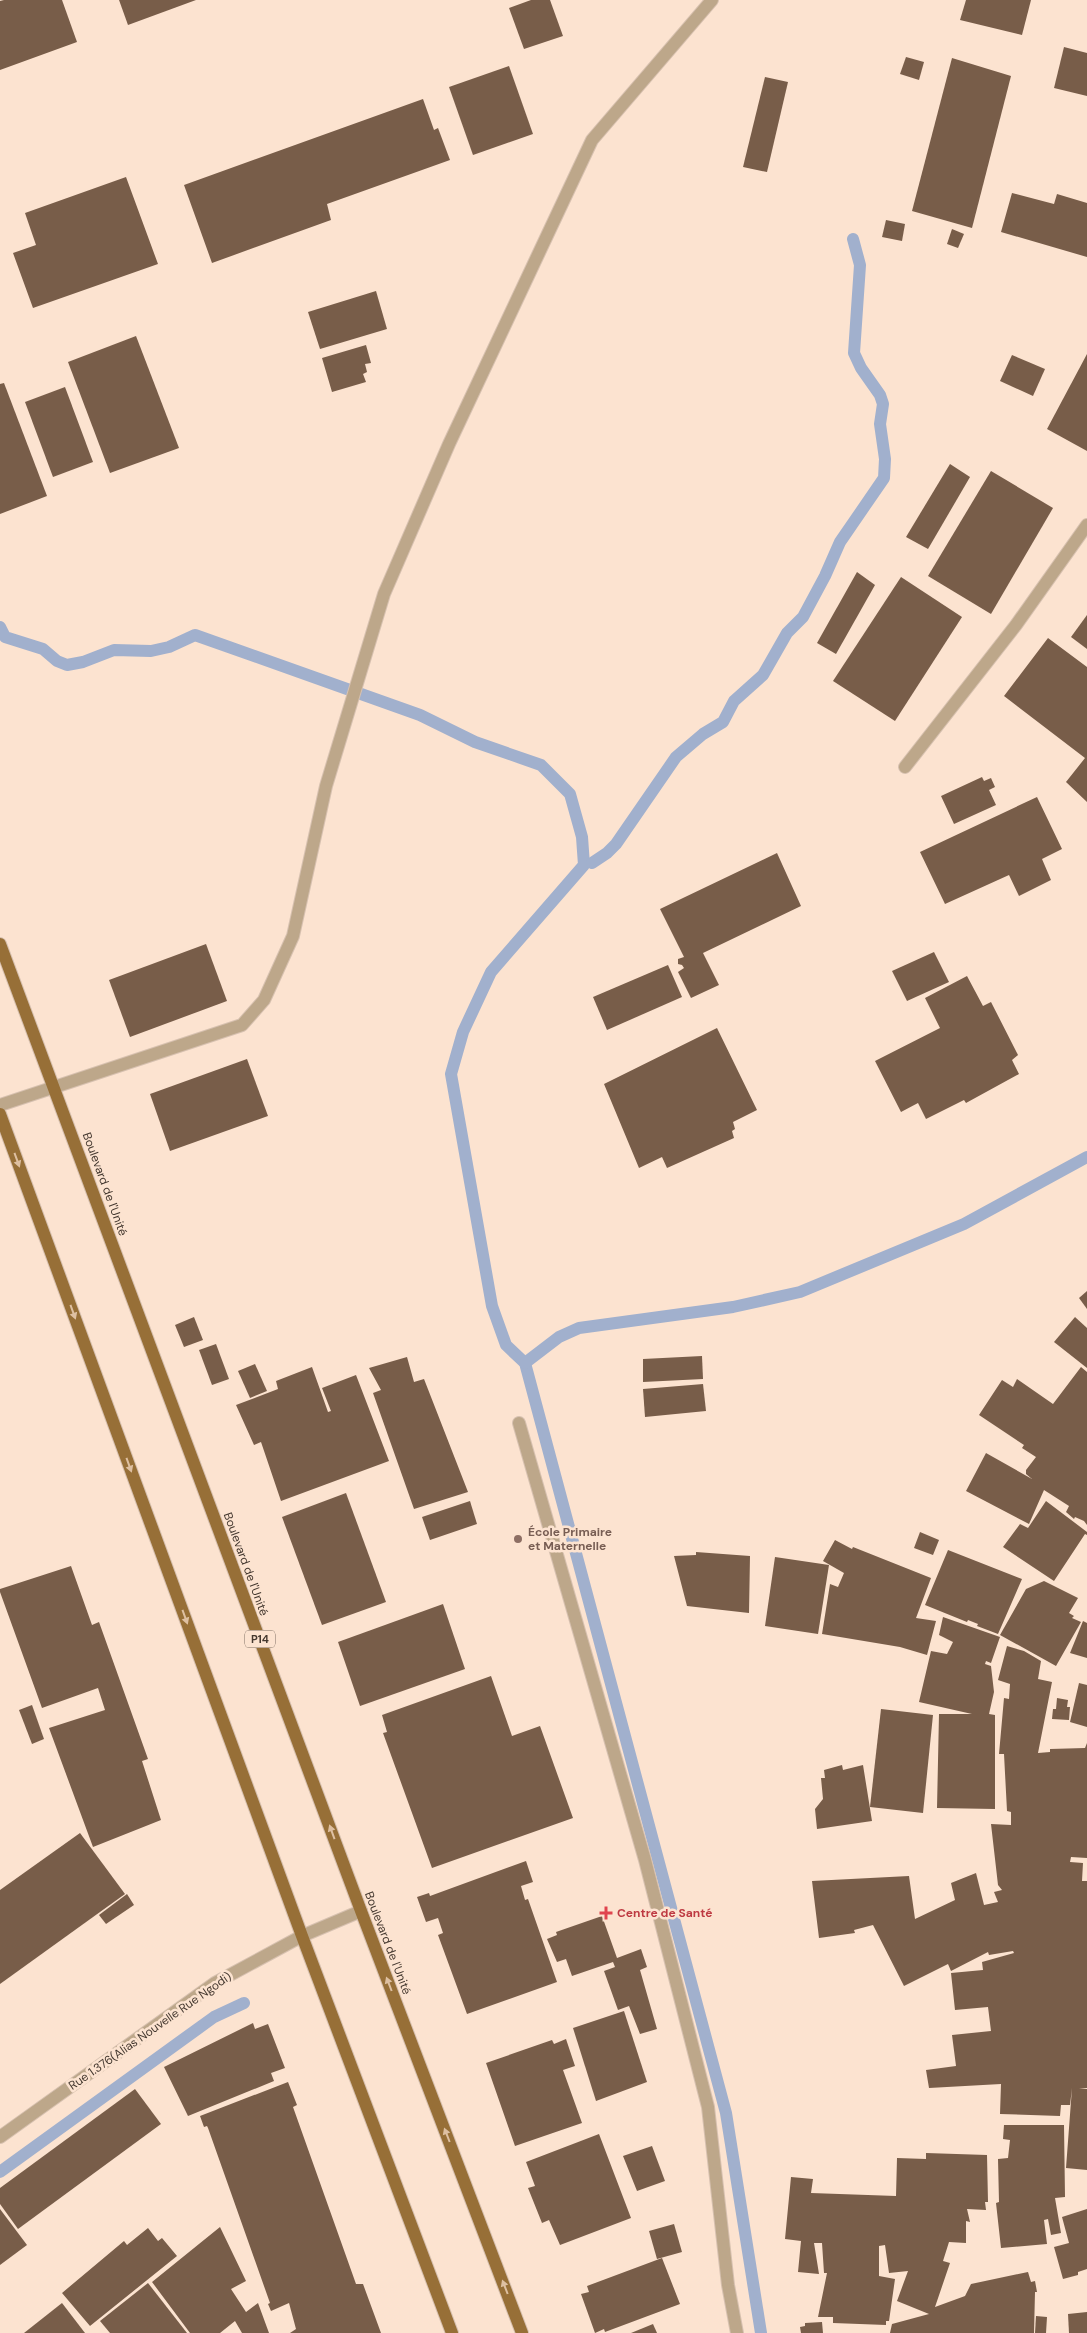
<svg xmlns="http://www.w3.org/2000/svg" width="1087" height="2333" font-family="'DM Sans',sans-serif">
  <rect width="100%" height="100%" fill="#fce3d0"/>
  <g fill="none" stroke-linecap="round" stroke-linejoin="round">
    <g stroke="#a1b0cd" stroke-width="12">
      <polyline points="0,627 5,637 43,649 57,661 67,665 83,662 114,650 151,651 169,647 195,635 420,715 475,742 541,765 570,794 582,837 584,865 491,972 463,1032 451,1074 492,1306 506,1345 525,1363 726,2113 761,2333"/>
      <polyline points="592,863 607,853 616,844 676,757 703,734 723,722 734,701 763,675 787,633 803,617 825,576 840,542 884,478 885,459 880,424 883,404 880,395 861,368 854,353 860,265 853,239"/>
      <polyline points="525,1363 559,1337 579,1328 733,1307 800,1292 964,1224 1087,1157"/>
      <polyline points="0,2172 214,2017 244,2003"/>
    </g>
  </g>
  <g fill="#785d49">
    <polygon points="4,0 62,0 77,42 0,70 0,1"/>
    <polygon points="119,0 196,0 128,25"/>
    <polygon points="531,0 550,0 563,36 524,49 509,8"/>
    <polygon points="966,0 1031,0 1022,35 960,20"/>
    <polygon points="1064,47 1087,53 1087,96 1054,88"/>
    <polygon points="906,57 924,62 919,80 900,74"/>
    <polygon points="952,58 1011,76 972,228 912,211"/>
    <polygon points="509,66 533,134 473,155 449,87"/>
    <polygon points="765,77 788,82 767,172 743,167"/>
    <polygon points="423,99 434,130 438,128 450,160 327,204 331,220 212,263 184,185"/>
    <polygon points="126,177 158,264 33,308 13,253 36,245 25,213"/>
    <polygon points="1012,193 1054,204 1057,194 1087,203 1087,257 1001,232"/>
    <polygon points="886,220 905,224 902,241 882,237"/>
    <polygon points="952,229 964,234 958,248 947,244"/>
    <polygon points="376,291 387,329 320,349 308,312"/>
    <polygon points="136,336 179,448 110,473 68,362"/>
    <polygon points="366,345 371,363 365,364 367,372 363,374 366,382 332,392 322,358"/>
    <polygon points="1087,354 1087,451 1047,429"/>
    <polygon points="1012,355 1045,369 1033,396 1000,381"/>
    <polygon points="4,383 47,496 0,514 0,384"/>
    <polygon points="65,387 93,462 53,477 25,402"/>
    <polygon points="950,464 970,477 928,549 906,537"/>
    <polygon points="991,471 1053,508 991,614 928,576"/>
    <polygon points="857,572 875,585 836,654 817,643"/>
    <polygon points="901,577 962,617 895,721 833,681"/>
    <polygon points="1087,615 1087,649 1071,637"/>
    <polygon points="1048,638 1087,667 1087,802 1066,782 1085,758 1004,696"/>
    <polygon points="982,777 984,781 991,778 995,787 989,790 996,805 954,824 941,796"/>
    <polygon points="1037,797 1062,849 1042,859 1051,880 1019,896 1009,875 945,904 920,852"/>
    <polygon points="777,853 801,906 703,953 719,985 691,998 678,972 684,968 682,965 678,964 678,959 684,957 660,909"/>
    <polygon points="206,944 227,1001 130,1037 109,980"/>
    <polygon points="934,952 949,982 907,1001 892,971"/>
    <polygon points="668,965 682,997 607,1030 593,997"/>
    <polygon points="967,976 983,1006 991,1002 1018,1055 1012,1060 1019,1074 966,1103 964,1100 926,1119 918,1103 901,1112 875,1061 940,1028 925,998"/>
    <polygon points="717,1028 757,1110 733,1122 735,1129 732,1131 734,1138 667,1168 662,1157 639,1168 604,1084"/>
    <polygon points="247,1059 268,1116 170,1151 150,1094"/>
    <polygon points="1087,1291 1087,1309 1079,1298"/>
    <polygon points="194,1317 203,1340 184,1347 175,1325"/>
    <polygon points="1075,1317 1087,1328 1087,1368 1054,1342"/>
    <polygon points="216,1344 229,1379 212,1385 199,1350"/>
    <polygon points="702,1356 703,1379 643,1382 643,1359"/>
    <polygon points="407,1357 414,1382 424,1379 468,1492 414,1509 373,1393 381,1390 369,1368"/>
    <polygon points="255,1364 267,1391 250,1398 238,1371"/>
    <polygon points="312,1367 328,1412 331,1411 322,1388 356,1375 389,1461 281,1501 261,1442 254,1445 236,1405 278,1389 276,1381"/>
    <polygon points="1081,1367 1087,1372 1087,1525 1084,1521 1075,1517 1074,1519 1066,1512 1069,1506 1044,1490 1029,1524 966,1491 986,1453 1032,1479 1026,1474 1026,1470 1036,1457 1022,1448 1024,1445 979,1415 1002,1380 1013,1387 1017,1379 1053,1404"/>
    <polygon points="703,1384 706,1411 645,1417 643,1389"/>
    <polygon points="346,1493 386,1602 322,1625 282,1517"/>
    <polygon points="470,1501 477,1524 430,1540 422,1517"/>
    <polygon points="1046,1501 1087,1532 1087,1535 1085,1534 1054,1581 1003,1547 1020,1524 1028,1528"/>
    <polygon points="920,1532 939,1540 933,1555 914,1548"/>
    <polygon points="835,1540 852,1549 853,1547 931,1578 916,1618 936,1621 927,1655 900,1647 822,1634 830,1584 838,1587 844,1573 823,1561"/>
    <polygon points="948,1550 1022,1579 998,1634 977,1626 978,1624 968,1620 967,1622 925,1605"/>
    <polygon points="696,1552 750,1556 749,1613 687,1606 674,1556 696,1555"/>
    <polygon points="775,1557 829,1565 818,1634 765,1626"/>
    <polygon points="71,1566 92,1625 99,1622 148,1759 142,1761 161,1820 93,1847 49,1728 105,1710 98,1688 42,1708 0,1592 0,1589"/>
    <polygon points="1044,1581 1078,1598 1069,1613 1074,1616 1072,1618 1081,1622 1056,1666 1000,1635 1026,1589"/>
    <polygon points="443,1604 465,1669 360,1706 338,1642"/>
    <polygon points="943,1617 1000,1637 991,1663 986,1661 985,1664 991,1666 994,1692 989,1714 995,1715 995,1809 937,1808 939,1714 972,1714 919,1702 931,1651 947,1654 953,1642 939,1635"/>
    <polygon points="1083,1621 1087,1623 1087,1658 1070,1653"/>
    <polygon points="1007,1646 1024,1651 1041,1661 1038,1679 1052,1682 1038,1753 1050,1752 1050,1749 1085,1748 1087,1743 1087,1858 1071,1857 1070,1862 1083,1863 1082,1881 1087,1881 1087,2088 1079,2088 1087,2089 1087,2170 1066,2168 1072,2088 1070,2105 1061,2105 1060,2116 1000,2114 1001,2084 929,2088 926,2070 956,2066 952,2035 991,2031 988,2007 955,2010 951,1973 983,1970 982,1962 1014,1953 1013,1951 989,1955 988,1952 951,1971 948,1964 904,1986 873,1925 854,1930 855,1933 819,1938 812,1881 909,1876 915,1919 955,1900 951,1883 976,1873 984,1905 998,1902 994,1892 1002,1890 998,1885 991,1824 1011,1825 1011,1812 1007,1811 1004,1754 999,1754 1004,1698 1009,1699 1010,1684 998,1680"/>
    <polygon points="491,1676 512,1736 540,1726 573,1818 432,1868 383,1733 387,1732 382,1715"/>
    <polygon points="1079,1683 1087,1685 1087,1727 1070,1722"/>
    <polygon points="1057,1698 1068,1700 1067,1707 1070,1707 1069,1720 1052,1719 1053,1709 1056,1709"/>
    <polygon points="32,1705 44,1739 32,1744 19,1710"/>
    <polygon points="881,1709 933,1715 923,1813 870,1807"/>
    <polygon points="842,1765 843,1770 863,1765 872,1821 817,1829 815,1809 823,1799 821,1778 825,1778 824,1770"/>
    <polygon points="80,1833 125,1894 0,1984 0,1890"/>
    <polygon points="526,1861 533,1882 521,1886 525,1900 528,1899 557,1982 467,2014 438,1935 443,1933 438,1918 426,1922 417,1897 429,1893 430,1896"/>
    <polygon points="127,1894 134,1905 106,1924 99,1915"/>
    <polygon points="602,1916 617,1958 641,1949 647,1967 640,1970 657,2029 640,2034 629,2006 618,2010 604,1971 615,1967 613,1962 572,1976 566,1959 557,1962 547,1939 557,1935 556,1932"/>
    <polygon points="624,2011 647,2082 596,2101 573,2028"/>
    <polygon points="253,2023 255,2029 268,2024 285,2068 271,2073 274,2081 188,2116 164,2067"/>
    <polygon points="566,2039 575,2066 563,2070 582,2123 515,2146 486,2063 552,2040 554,2044"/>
    <polygon points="288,2082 297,2105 293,2107 356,2284 363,2284 381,2333 290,2333 296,2329 289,2303 271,2311 268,2304 270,2303 208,2128 207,2126 204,2127 200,2116"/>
    <polygon points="135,2089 161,2124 18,2229 0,2204 0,2188"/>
    <polygon points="1004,2125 1064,2125 1065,2197 1055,2198 1061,2233 1051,2235 1048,2219 1044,2220 1047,2244 1001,2248 996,2203 999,2202 998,2159 1008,2158 1010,2140 1003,2139"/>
    <polygon points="599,2134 631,2218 560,2245 549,2220 542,2223 528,2188 535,2186 526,2162"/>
    <polygon points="652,2146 665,2181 637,2191 623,2156"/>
    <polygon points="926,2153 987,2155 988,2202 985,2202 986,2210 967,2209 970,2222 966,2221 966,2243 949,2242 943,2261 950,2263 935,2307 965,2296 971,2284 1028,2272 1031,2282 1035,2281 1037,2292 1035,2292 1034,2333 890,2333 892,2324 929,2314 897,2301 908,2271 889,2273 885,2245 879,2246 879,2276 895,2279 889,2321 886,2321 886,2325 833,2323 833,2317 818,2317 827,2273 824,2273 822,2243 814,2243 819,2274 798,2272 801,2241 785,2239 791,2177 813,2179 811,2193 896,2196 897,2158 926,2159"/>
    <polygon points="0,2209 27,2245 0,2265"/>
    <polygon points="1087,2209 1087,2269 1078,2272 1078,2275 1063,2279 1054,2247 1069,2243 1062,2217"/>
    <polygon points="674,2224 682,2252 657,2259 649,2231"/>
    <polygon points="220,2227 246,2281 231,2289 246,2312 258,2303 269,2333 242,2333 235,2321 220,2333 190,2333 152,2282"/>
    <polygon points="148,2228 158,2241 162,2238 177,2256 90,2326 62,2293 124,2241 127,2245"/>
    <polygon points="662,2258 680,2304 605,2332 604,2329 595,2333 581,2294 589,2292 587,2286"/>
    <polygon points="148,2283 187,2333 110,2333 100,2321"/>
    <polygon points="62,2303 85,2333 24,2333"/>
    <polygon points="1087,2312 1087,2333 1069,2333 1068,2314"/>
    <polygon points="1036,2316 1047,2317 1046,2333 1035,2333"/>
    <polygon points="822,2322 823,2333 801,2333 800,2327 805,2326 805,2323"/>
    <polygon points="653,2324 657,2333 631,2333"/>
  </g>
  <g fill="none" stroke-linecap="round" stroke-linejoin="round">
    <g stroke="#d7c1b0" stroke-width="14">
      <g id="minor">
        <polyline points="905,767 1016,625 1087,525"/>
        <polyline points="0,1105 242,1025 264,1000 293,936 326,786 384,594 449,444 592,140 712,0"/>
        <polyline points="519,1423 645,1860 708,2107 728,2285 737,2333"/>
        <polyline points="0,2137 215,1983 302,1936 361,1911"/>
      </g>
    </g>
    <g stroke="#d7c1b0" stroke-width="14">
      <g id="major">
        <polyline points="0,944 361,1911 522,2333"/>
        <polyline points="0,1114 302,1936 452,2333"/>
      </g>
    </g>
    <use href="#minor" stroke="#bda78a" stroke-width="12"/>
    <use href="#major" stroke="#976f37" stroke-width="12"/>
  </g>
  <defs><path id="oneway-solid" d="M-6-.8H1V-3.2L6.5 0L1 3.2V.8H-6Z" transform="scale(1.25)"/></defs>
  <g fill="#dec0a2">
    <use href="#oneway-solid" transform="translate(17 1160) rotate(70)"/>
    <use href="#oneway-solid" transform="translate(73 1312) rotate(70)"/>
    <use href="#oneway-solid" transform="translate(129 1465) rotate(70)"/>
    <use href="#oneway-solid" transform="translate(185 1617) rotate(70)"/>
    <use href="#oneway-solid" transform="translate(332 1832) rotate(-110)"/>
    <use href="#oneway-solid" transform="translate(389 1984) rotate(-111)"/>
    <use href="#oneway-solid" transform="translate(447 2135) rotate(-111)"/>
    <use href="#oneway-solid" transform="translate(505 2287) rotate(-111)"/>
  </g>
  <circle fill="#8d6e63" stroke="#fce3d0" stroke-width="2" cx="518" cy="1539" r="5"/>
  <path fill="#e0444e" stroke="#fce3d0" stroke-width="2" d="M603.5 1905.5h5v5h5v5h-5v5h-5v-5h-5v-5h5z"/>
  <g text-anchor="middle" stroke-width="5" stroke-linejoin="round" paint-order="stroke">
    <rect fill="#fce3d0" stroke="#7c6c60" stroke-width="1" x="245" y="1630.5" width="30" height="17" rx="4"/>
    <g font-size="11" font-weight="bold" fill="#453930">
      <text x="260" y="1643">P14</text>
    </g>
    <g font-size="12" fill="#453930" stroke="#fce3d0">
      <text transform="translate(105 1184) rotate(70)" y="4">Boulevard de l'Unité</text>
      <text transform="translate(246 1564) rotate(70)" y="4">Boulevard de l'Unité</text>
      <text transform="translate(388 1943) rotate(69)" y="4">Boulevard de l'Unité</text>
      <text transform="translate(150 2031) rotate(-35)" y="4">Rue 1.376(Alias Nouvelle Rue Ngodi)</text>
    </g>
    <g font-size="12" font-weight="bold" fill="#785e54" stroke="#fce3d0" text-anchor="start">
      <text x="528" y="1536">École Primaire<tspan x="528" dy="14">et Maternelle</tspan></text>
    </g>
    <g font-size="12" font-weight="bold" fill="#be3a42" stroke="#fce3d0" text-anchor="start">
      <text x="617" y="1917">Centre de Santé</text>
    </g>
  </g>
</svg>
